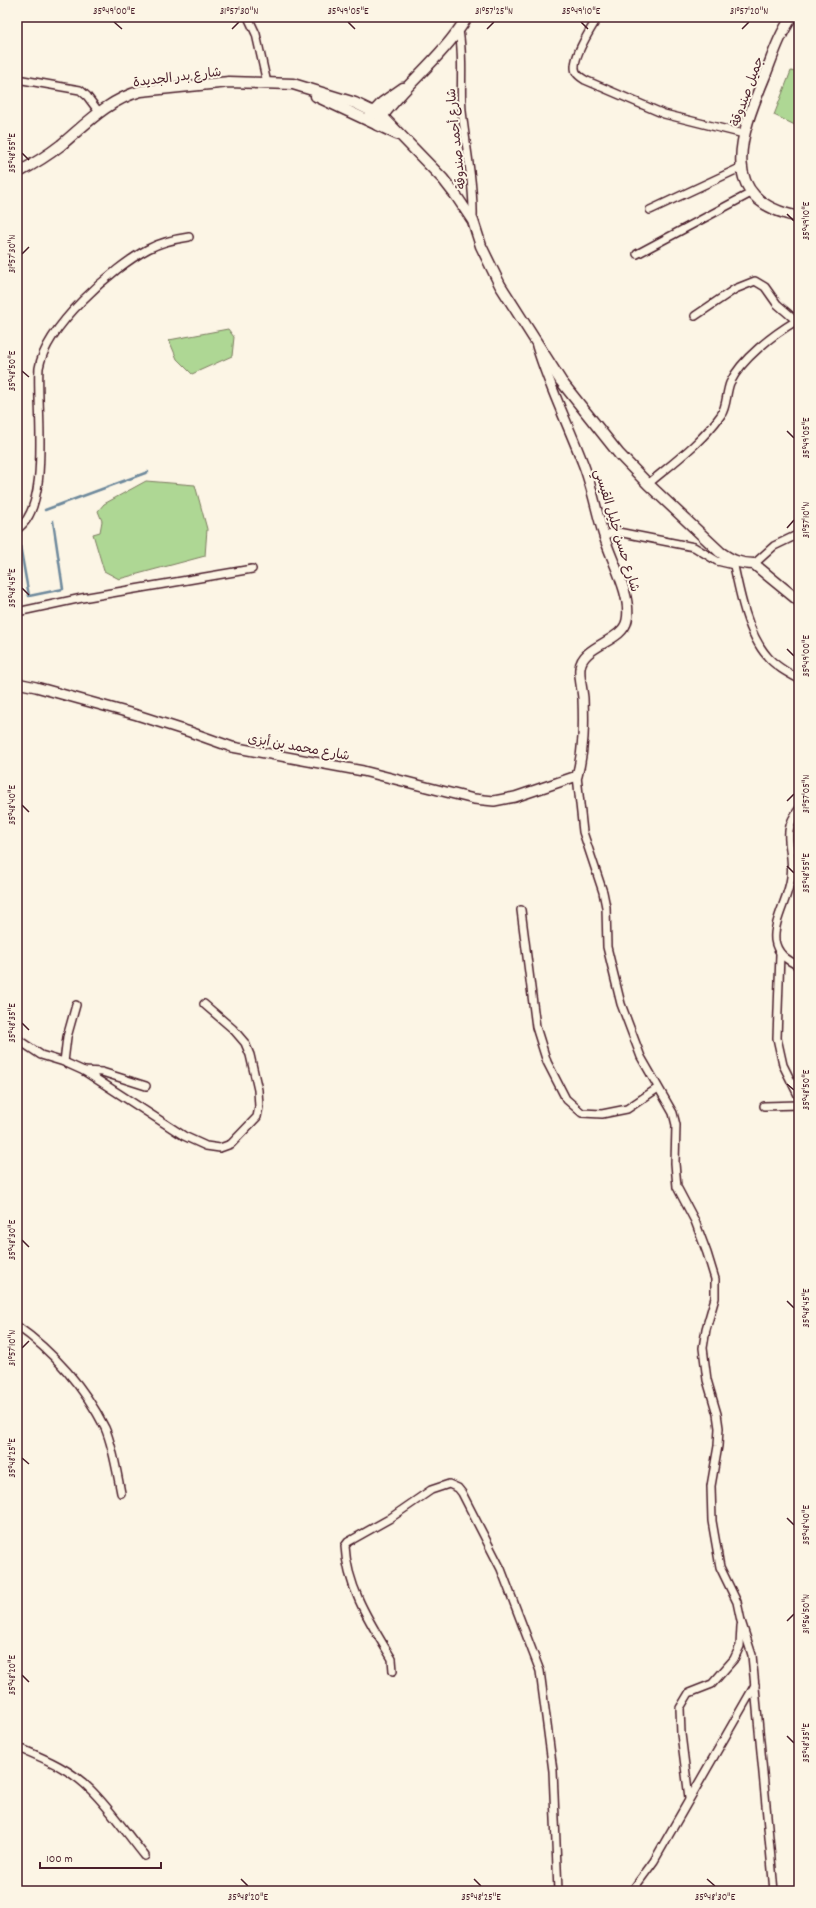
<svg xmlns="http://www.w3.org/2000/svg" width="816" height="1908" font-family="Dekko,'Playpen Sans Arabic',sans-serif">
  <rect width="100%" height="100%" fill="#fcf5e5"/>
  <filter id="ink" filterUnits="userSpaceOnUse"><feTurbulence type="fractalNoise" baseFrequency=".025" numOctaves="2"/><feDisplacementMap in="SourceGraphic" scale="8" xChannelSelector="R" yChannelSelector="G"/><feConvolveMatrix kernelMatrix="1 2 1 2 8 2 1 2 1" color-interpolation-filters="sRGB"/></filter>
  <g filter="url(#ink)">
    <g fill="#aed794" stroke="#7c7b60">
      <polygon points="791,71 799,73 799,120 797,126 774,115"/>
      <polygon points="228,329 234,337 232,356 192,374 177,359 169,340"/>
      <polygon points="146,481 195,485 207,529 205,556 119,579 104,571 93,534 100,532 102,521 98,511 104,504"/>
    </g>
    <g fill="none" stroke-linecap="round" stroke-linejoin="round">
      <g stroke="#6e899c" stroke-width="2.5">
        <polyline points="45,510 148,472"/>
        <polyline points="18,534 29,596 63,589 53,521"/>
      </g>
      <g stroke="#4a1f2b" stroke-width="10">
        <g id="minor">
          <polyline points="248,17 256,34 267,83"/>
          <path d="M598,17C592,27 570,60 576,72C578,76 582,78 585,80L664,114L744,134"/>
          <path d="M459,31C464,58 460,84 462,111C466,148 474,184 473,221"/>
          <polyline points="17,79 80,90 87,96 99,112"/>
          <polyline points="650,210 742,167"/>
          <polyline points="637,254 751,193"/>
          <polyline points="695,316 735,289 755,281 765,287 777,304 799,323"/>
          <path d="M648,484C673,463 702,442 721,415C727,406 726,393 730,383C741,359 774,334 796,321"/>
          <path d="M17,529C52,508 36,405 39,368C46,327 112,268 148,249C161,242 175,239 189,237"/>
          <polyline points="604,537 612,532 618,532 694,547 717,561 734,565"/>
          <path d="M733,561C739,590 747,633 767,656C775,666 788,673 799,679"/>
          <polyline points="754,564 774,546 799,534"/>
          <polyline points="17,612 82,598 252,569"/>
          <polyline points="577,776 583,832 603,892 606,907 607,947 621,1004 641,1057 673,1113 676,1125 675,1163 677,1187 695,1221 707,1253 715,1279 715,1298 706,1329 703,1348 707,1380 717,1414 719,1428 718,1446 711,1486 712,1521 720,1567 737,1602 741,1621 752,1655 774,1891"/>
          <path d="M799,809C779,834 795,849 791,877C789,897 773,921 775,940C777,954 787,960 799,966"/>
          <polyline points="521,910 536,1027 547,1062 566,1099 582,1113 602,1114 627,1109 658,1088"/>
          <polyline points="780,954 777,1038 783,1065 799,1097"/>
          <polyline points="17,1039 41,1055 64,1062 84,1071 184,1136 206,1146 220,1148 231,1144 257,1117 259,1107 258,1090 250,1055 245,1043 233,1029 204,1004"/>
          <polyline points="64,1062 67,1037 76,1005"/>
          <polyline points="84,1071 102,1072 146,1086"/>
          <polyline points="764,1106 799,1105"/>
          <path d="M17,1326C53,1351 85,1388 105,1428C113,1446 117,1473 121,1493"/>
          <path d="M393,1671L392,1659C371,1624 347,1588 345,1546L348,1542L389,1519L431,1490L449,1484L458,1488L462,1493L501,1569L540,1671L553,1771L558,1891"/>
          <path d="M17,1747C43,1758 71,1769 91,1790C111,1810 127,1834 145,1856"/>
          <polyline points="689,1798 681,1734 680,1708 689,1693 712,1684 734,1659 740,1646 741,1626"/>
          <polyline points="632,1891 654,1861 755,1685"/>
        </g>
      </g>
      <g stroke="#4a1f2b" stroke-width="12">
        <path id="tertiary" d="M17,683L36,687L137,715L190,732L232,747L363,771L474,799L494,801L515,797L577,776C584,750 584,724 583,698C582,688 579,677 580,668C582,645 623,642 627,620C632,595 611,560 604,536C596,511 592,485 582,461C567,422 549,386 537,346"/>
      </g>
      <g stroke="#4a1f2b" stroke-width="13">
        <g id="secondary">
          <path d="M792,17C779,35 772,58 764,78C740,136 716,200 799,217"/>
          <polyline points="316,96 397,134"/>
          <polyline points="370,116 383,102 403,88"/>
          <path d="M377,125C383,113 392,105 400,95C423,70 450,46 467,17"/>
          <path d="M17,173C32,165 47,156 61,145C86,124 108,100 141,91L229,82L293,84L355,103L382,116L443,179L457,197L473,221L481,246L500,285L561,381L619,454L648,484L720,552C731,560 740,564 754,564L799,601"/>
        </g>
      </g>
      <use href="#minor" stroke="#fcf5e5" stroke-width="7"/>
      <use href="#tertiary" stroke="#fcf5e5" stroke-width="9"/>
      <use href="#secondary" stroke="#fcf5e5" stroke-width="10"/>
    </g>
  </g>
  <path fill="none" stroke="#4a1f2b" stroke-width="1.5" d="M114,22L122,29M348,22L355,29M581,22L588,29M232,29L239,22M487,29L494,22M742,29L749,22M22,153L29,160M787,214L794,221M22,254L29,247M22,371L29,377M787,431L794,438M787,528L794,520M22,588L29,595M787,649L794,656M787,801L794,794M22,805L29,812M787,866L794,873M22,1023L29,1030M787,1084L794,1090M22,1240L29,1247M787,1301L794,1308M22,1348L29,1341M22,1458L29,1464M787,1518L794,1525M787,1621L794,1614M22,1675L29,1682M787,1736L794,1743M241,1879L248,1886M474,1879L481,1886M707,1879L715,1886"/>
  <g text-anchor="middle" stroke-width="4" stroke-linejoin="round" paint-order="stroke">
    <g font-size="13" fill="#4a1f2b" stroke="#fcf5e5">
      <text transform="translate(177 76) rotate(-7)" y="5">شارع بدر الجديدة</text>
      <text transform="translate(746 91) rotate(-70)" y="5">جميل صندوقة</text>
      <text transform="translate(455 139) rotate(-96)" y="5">شارع أحمد صندوقة</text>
      <text transform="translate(618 530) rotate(73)" y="5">شارع حسن خليل القيسي</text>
      <text transform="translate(299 746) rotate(10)" y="5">شارع محمد بن أبزى</text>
    </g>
  </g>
  <rect width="816" height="1908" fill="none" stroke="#fcf5e5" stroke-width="44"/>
  <path d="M40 1862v6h121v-6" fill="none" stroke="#4a1f2b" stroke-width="2"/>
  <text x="46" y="1862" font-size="12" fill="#4a1f2b" stroke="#fcf5e5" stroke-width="3" paint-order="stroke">100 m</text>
  <rect x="22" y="22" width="772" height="1864" fill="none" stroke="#4a1f2b" stroke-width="1.5"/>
  <g font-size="10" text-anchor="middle" fill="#4a1f2b">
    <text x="114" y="14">35°49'00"E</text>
    <text x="239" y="14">31°57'30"N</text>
    <text x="348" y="14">35°49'05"E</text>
    <text x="494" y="14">31°57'25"N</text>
    <text x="581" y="14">35°49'10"E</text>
    <text x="749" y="14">31°57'20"N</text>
    <text transform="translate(11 153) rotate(-90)" y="4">35°48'55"E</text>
    <text transform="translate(805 221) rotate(-90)" y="4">35°49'10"E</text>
    <text transform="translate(11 254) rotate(-90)" y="4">31°57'30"N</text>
    <text transform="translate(11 371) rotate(-90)" y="4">35°48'50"E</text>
    <text transform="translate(805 438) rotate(-90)" y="4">35°49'05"E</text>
    <text transform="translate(805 520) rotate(-90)" y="4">31°57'10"N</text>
    <text transform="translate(11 588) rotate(-90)" y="4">35°48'45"E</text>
    <text transform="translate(805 656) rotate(-90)" y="4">35°49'00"E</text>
    <text transform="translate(805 794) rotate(-90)" y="4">31°57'05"N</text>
    <text transform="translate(11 805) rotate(-90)" y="4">35°48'40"E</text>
    <text transform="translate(805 873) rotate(-90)" y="4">35°48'55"E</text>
    <text transform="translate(11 1023) rotate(-90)" y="4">35°48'35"E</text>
    <text transform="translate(805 1090) rotate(-90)" y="4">35°48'50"E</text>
    <text transform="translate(11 1240) rotate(-90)" y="4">35°48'30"E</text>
    <text transform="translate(805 1308) rotate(-90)" y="4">35°48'45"E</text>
    <text transform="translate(11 1348) rotate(-90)" y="4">31°57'10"N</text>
    <text transform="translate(11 1458) rotate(-90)" y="4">35°48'25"E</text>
    <text transform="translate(805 1525) rotate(-90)" y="4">35°48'40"E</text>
    <text transform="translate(805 1614) rotate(-90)" y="4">31°56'50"N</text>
    <text transform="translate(11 1675) rotate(-90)" y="4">35°48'20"E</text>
    <text transform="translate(805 1743) rotate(-90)" y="4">35°48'35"E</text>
    <text x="248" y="1900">35°48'20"E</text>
    <text x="481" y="1900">35°48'25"E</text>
    <text x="715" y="1900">35°48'30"E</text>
  </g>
</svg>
